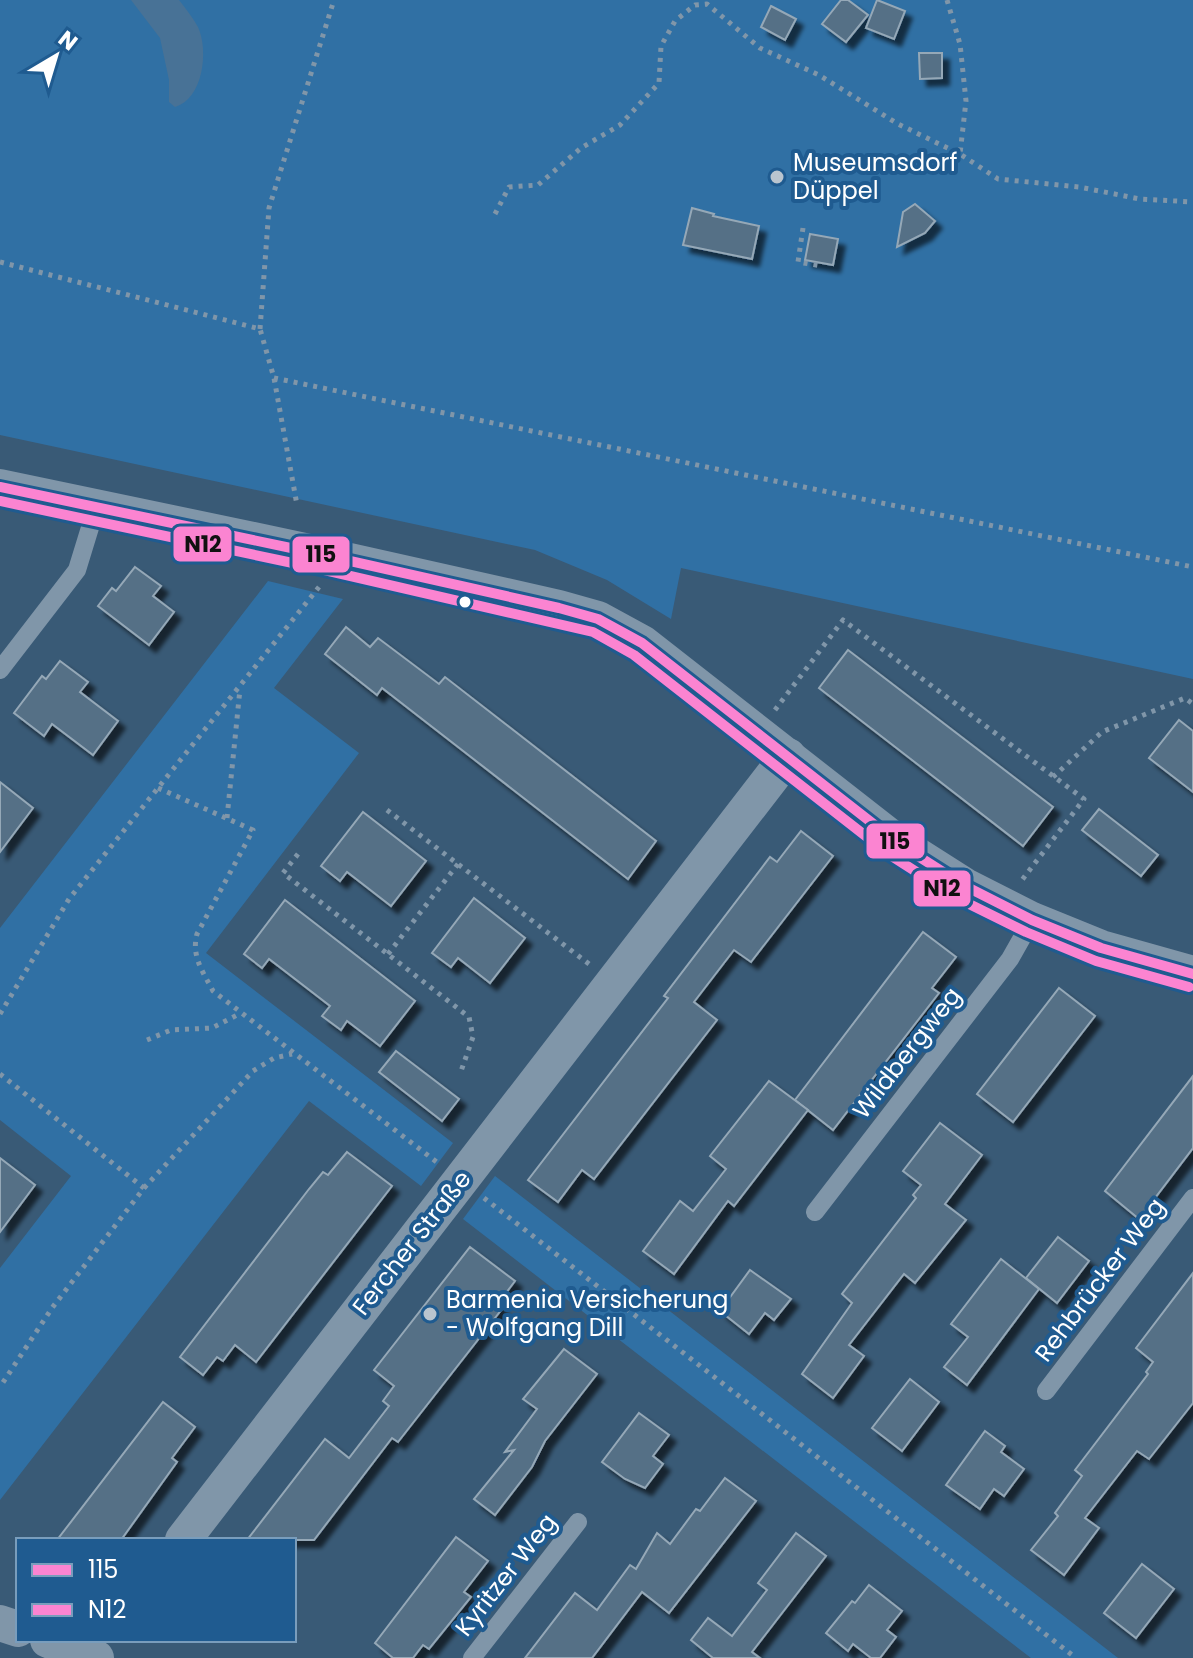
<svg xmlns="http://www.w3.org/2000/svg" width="1193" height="1658" font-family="Poppins,sans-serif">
  <defs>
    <filter id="shadow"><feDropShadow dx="7" dy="7" stdDeviation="2" flood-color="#0009"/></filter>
  </defs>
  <rect width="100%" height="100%" fill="#395a76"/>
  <g fill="#3070a4">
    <polygon points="0,0 1193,0 1193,679 681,568 671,619 607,580 535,550 0,435"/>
    <polygon points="268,581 343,599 274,688 359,753 206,953 453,1143 421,1186 309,1101 0,1500 0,1268 71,1176 0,1120 0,928"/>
    <polygon points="495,1176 1118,1658 1031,1658 463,1219"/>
  </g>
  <path fill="#487296" d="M131,0H179C186,9 193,18 198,27C209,51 203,99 175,107L169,102V80L160,38Z"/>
  <g fill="#546f86" stroke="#95a8b7" stroke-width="2" filter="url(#shadow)">
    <polygon points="841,0 848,0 868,15 846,42 822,24"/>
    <polygon points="877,0 905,11 894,39 866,28"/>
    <polygon points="771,6 796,19 785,40 761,27"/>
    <polygon points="919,53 942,53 942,78 920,79"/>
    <polygon points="915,204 935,221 925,233 897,247 903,212"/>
    <polygon points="692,208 714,214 713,216 759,226 752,259 683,245"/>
    <polygon points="810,234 838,239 833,265 805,260"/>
    <polygon points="135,567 161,586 153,596 174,612 149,645 98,606 112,588 116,591"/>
    <polygon points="346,627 370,647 378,638 439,684 445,677 656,841 628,879 382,688 377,695 325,654"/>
    <polygon points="848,650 1053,807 1023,846 819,688"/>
    <polygon points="60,661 88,682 80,692 118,721 93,755 52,724 44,736 14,713 42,676 46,679"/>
    <polygon points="1179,720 1193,731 1193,792 1149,758"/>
    <polygon points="0,782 33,808 0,852"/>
    <polygon points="1099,809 1158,855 1141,876 1082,830"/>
    <polygon points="363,812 426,861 391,906 347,872 340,881 321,866"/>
    <polygon points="801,831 833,856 751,962 734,950 694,1002 717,1020 594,1179 582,1170 558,1202 528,1180 668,998 664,996 770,857 777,862"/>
    <polygon points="474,898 525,938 490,983 458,958 451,967 432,953"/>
    <polygon points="285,900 415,1001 380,1046 347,1021 341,1030 322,1016 330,1006 269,959 262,968 244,954"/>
    <polygon points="923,932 956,957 932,988 939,993 833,1130 795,1100"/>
    <polygon points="1059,988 1095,1016 1013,1122 977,1094"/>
    <polygon points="396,1051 459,1099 442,1121 379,1072"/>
    <polygon points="1193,1076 1193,1148 1139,1219 1105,1191"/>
    <polygon points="769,1081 808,1110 734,1206 728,1201 674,1274 643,1251 680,1201 693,1211 726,1169 710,1156"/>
    <polygon points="940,1123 982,1155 945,1204 966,1220 915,1283 904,1274 849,1345 864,1356 833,1398 802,1374 852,1303 842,1294 916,1198 913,1195 921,1185 903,1171"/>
    <polygon points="347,1152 392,1186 256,1362 235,1345 223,1361 217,1357 203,1375 180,1357 309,1189 323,1172 328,1175"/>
    <polygon points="0,1158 35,1185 0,1232"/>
    <polygon points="1058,1237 1089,1261 1057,1303 1026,1278"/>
    <polygon points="470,1247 515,1281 497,1305 502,1309 398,1442 392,1438 314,1540 247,1540 325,1439 349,1458 389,1406 383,1401 394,1386 374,1370"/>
    <polygon points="1001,1259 1039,1289 967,1385 944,1367 968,1337 951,1324"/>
    <polygon points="750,1270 791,1299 774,1320 765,1313 749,1334 720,1311"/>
    <polygon points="1193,1273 1193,1403 1149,1459 1137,1451 1085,1518 1099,1528 1064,1575 1031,1550 1058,1516 1055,1513 1082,1476 1075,1470 1148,1374 1146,1372 1153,1362 1136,1348"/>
    <polygon points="564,1349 597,1374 545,1441 532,1467 495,1515 474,1499 514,1450 505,1452 537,1409 523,1399"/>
    <polygon points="910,1379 939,1402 902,1451 872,1428"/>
    <polygon points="163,1402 195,1427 172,1458 177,1462 121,1540 57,1540"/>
    <polygon points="639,1413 669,1435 653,1456 663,1464 645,1488 625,1479 602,1462"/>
    <polygon points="985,1431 1005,1446 1001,1452 1024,1469 1004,1496 994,1489 980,1509 946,1485"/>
    <polygon points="725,1478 756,1501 669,1613 642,1592 592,1658 525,1658 575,1593 597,1610 630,1565 636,1569 657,1533 670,1544 696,1509 700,1511"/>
    <polygon points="796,1533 826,1556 752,1652 760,1658 713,1658 691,1640 708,1618 732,1636 767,1590 758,1583"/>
    <polygon points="456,1537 488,1561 464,1592 471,1597 429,1649 423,1645 413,1658 393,1658 375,1643"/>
    <polygon points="1142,1564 1174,1589 1136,1638 1104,1613"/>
    <polygon points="869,1585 902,1611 887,1630 896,1637 880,1658 871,1658 853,1644 848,1651 826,1633 852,1601 855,1603"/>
  </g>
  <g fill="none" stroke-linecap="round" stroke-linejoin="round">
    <g stroke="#8096a9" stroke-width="5" stroke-dasharray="4 6" stroke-linecap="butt">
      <polyline points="947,0 960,44 966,101 960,154"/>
      <polyline points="495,214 509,187 538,185 581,148 620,125 659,83 661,46 675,21 695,5 707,4 760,48 819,75 898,124 960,154 998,179 1079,187 1140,199 1193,202"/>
      <polyline points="803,228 798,262 822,266"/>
      <polyline points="0,262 260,329 274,378 297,505"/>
      <polyline points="260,329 269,208 334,0"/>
      <polyline points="274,378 1193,567"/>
      <polyline points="775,710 843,620 1084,799 1022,880"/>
      <polyline points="1053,777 1102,732 1185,698 1193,704"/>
      <path d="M158,788L253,830L197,934C191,956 203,972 213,991L438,1163"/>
      <polyline points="387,810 589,964"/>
      <polyline points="227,818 240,689"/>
      <polyline points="298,854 283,873 469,1017 473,1037 460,1074"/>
      <polyline points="388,954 458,864"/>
      <polyline points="0,1014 69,899 319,587"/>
      <polyline points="147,1040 171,1030 212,1028 241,1013"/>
      <polyline points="0,1074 144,1188 52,1308 0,1387"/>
      <polyline points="144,1188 253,1071 274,1058 292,1054"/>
      <polyline points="484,1198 1076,1658"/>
    </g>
    <g stroke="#8096a9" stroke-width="18">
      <polyline points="0,670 77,570 96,508"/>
      <polyline points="815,1212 1010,959 1032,920"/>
      <polyline points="1046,1391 1193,1198"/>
      <polyline points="472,1658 578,1522"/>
    </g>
    <g stroke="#8096a9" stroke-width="36">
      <polyline points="0,487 310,552 559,608 598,619 642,643 899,844 965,886 1032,920 1101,948 1193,974"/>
      <polyline points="183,1540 788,756"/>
      <polyline points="0,1623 18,1629"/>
      <polyline points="48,1640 96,1658"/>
    </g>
    <g stroke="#1f5b90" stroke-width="16">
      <polyline id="bus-1" points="0,487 310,552 559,608 598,619 642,643 899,844 965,886 1032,920 1101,948 1193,974"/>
    </g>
    <g stroke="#1f5b90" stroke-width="16">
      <polyline id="bus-2" points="0,501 307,566 593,632 634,655 890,855 957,898 1026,932 1096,961 1189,987"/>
    </g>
    <use href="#bus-1" stroke="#fb84d1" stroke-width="10"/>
    <use href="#bus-2" stroke="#fb84d1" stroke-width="10"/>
  </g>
  <g fill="#bac5cf" stroke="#1f5b90" stroke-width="3">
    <circle cx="777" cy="177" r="8"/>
    <circle cx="430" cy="1314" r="8"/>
  </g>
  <circle fill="#fff" stroke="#1f5b90" stroke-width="3" cx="465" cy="602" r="7"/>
  <g text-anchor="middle" stroke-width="8" stroke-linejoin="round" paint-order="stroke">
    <g font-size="24" fill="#fff" stroke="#1f5b90" text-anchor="start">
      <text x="793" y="171">Museumsdorf<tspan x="793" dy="28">Düppel</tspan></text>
      <text x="446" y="1308">Barmenia Versicherung<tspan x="446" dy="28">- Wolfgang Dill</tspan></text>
    </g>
    <g font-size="24" fill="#fff" stroke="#1f5b90">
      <text transform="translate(907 1053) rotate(-52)" y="8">Wildbergweg</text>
      <text transform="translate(412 1243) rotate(-52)" y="8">Fercher Straße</text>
      <text transform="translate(1100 1280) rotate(-53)" y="8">Rehbrücker Weg</text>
      <text transform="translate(506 1575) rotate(-52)" y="8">Kyritzer Weg</text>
    </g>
  </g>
  <g stroke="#1f5b90" stroke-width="3">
    <rect x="172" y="525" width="61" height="38" rx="8" fill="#fb84d1"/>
    <rect x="291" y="535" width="60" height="39" rx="8" fill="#fb84d1"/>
    <rect x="865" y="822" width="61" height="38" rx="8" fill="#fb84d1"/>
    <rect x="912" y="869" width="60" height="39" rx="8" fill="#fb84d1"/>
  </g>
  <g font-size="22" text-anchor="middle" font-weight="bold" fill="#111">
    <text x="203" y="552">N12</text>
    <text x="321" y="562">115</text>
    <text x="895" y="849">115</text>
    <text x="942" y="896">N12</text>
  </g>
  <rect x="16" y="1538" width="280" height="104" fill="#1f5b90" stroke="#799dbc" stroke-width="2"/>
  <rect x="32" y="1564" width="40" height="12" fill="#fb84d1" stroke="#799dbc" stroke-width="2"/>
  <text x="88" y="1578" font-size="24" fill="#ffffff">115</text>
  <rect x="32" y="1604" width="40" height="12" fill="#fb84d1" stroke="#799dbc" stroke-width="2"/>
  <text x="88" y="1618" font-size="24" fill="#ffffff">N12</text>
  <g transform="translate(56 56) rotate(38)" stroke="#1f5b90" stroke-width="6" paint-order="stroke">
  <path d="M0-6L14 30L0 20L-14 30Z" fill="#ffffff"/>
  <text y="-12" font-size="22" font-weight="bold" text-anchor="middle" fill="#ffffff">N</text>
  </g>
</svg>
